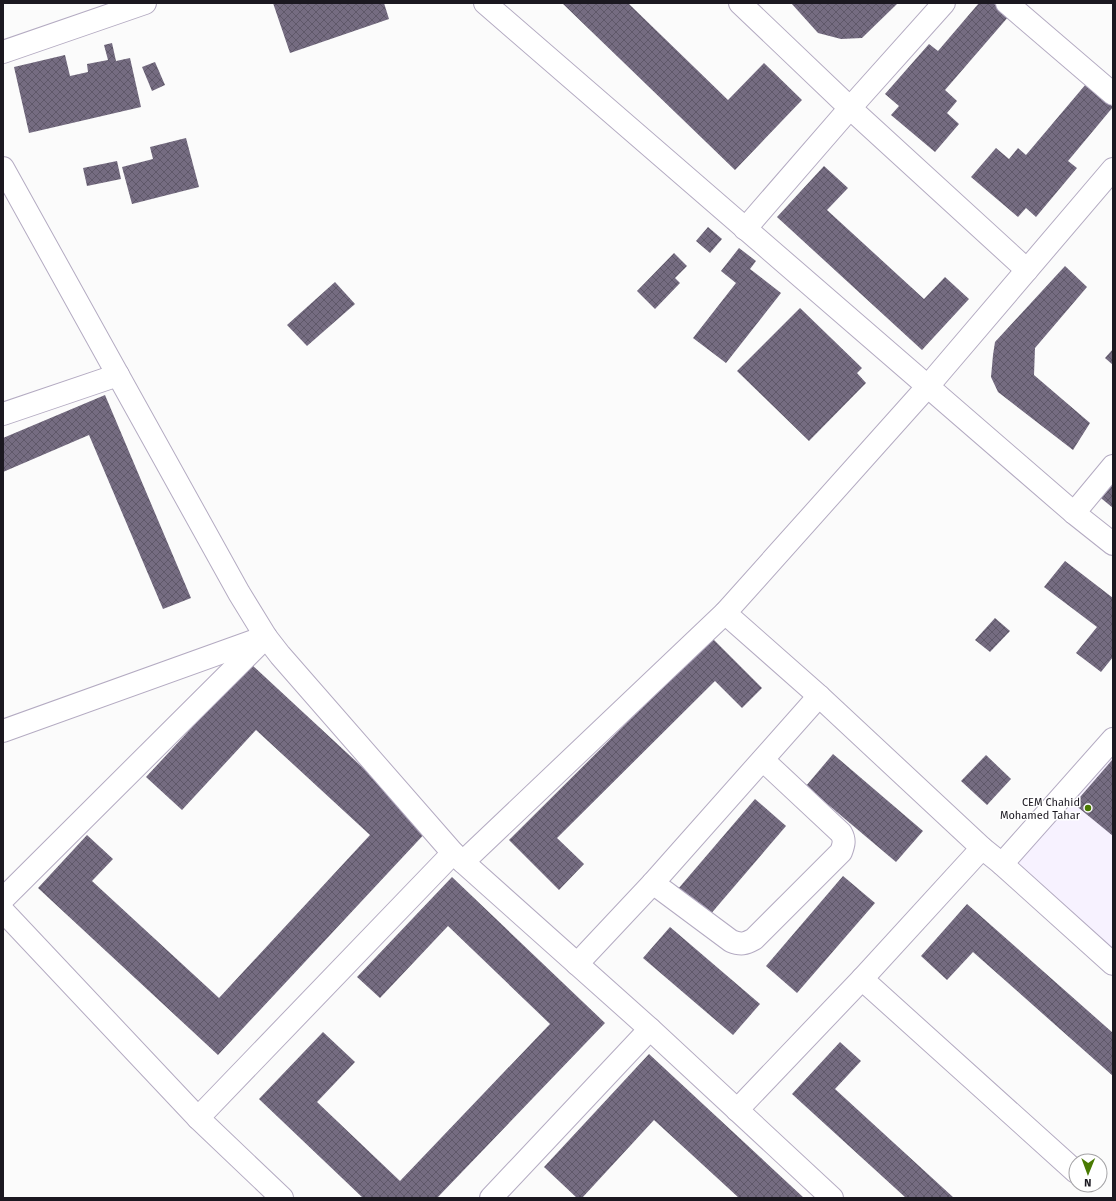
<svg xmlns="http://www.w3.org/2000/svg" width="1116" height="1201" font-family="'Fira Sans',sans-serif">
  <defs>
    <pattern id="building-cross-hatch" width="8" height="8" patternUnits="userSpaceOnUse"><rect width="8" height="8" fill="#756c81"/><path d="M0 0l8 8M0 8l8-8" fill="none" stroke="#5f5869"/></pattern>
  </defs>
  <rect width="100%" height="100%" fill="#fbfbfb"/>
  <polygon fill="#f7f2ff" points="1113,752 1113,951 1015,864"/>
  <g fill="url(#building-cross-hatch)">
    <polygon points="273,3 384,3 389,19 290,53"/>
    <polygon points="562,3 628,3 728,100 764,63 802,100 735,170"/>
    <polygon points="791,3 898,3 862,38 841,39 818,33"/>
    <polygon points="979,3 993,3 1009,16 945,90 957,101 947,113 959,124 935,152 891,115 899,106 885,94 929,44 938,51"/>
    <polygon points="112,43 116,61 130,58 141,107 29,133 14,67 65,55 70,76 88,72 87,64 108,60 104,45"/>
    <polygon points="155,62 165,85 152,91 142,67"/>
    <polygon points="1086,84 1113,107 1068,161 1077,168 1036,217 1026,208 1018,217 971,177 996,148 1009,159 1018,148 1026,155"/>
    <polygon points="186,138 199,187 132,204 122,167 153,159 150,147"/>
    <polygon points="117,161 121,179 87,186 83,168"/>
    <polygon points="824,166 848,188 827,210 924,299 945,277 969,299 922,350 777,217"/>
    <polygon points="708,227 722,239 710,253 696,241"/>
    <polygon points="739,248 756,261 750,269 781,293 726,363 693,338 736,283 721,271"/>
    <polygon points="674,253 687,266 675,278 680,283 655,309 637,291"/>
    <polygon points="1065,266 1087,287 1035,348 1034,375 1090,423 1073,450 998,392 991,377 993,355 995,342"/>
    <polygon points="335,282 355,304 307,346 287,325"/>
    <polygon points="800,308 862,368 857,373 866,383 809,441 737,371"/>
    <polygon points="1113,349 1113,365 1105,358"/>
    <polygon points="105,395 191,598 163,609 89,435 3,472 3,438"/>
    <polygon points="1113,474 1113,508 1096,494"/>
    <polygon points="1065,561 1113,598 1113,657 1101,672 1076,653 1097,627 1044,587"/>
    <polygon points="995,618 1010,631 990,652 975,640"/>
    <polygon points="712,638 762,688 742,708 715,681 557,838 584,864 559,890 509,840"/>
    <polygon points="251,664 429,829 218,1055 38,888 87,835 113,859 92,881 219,998 370,835 256,730 182,810 146,777"/>
    <polygon points="833,754 923,831 896,862 806,786"/>
    <polygon points="986,755 1011,779 987,805 961,781"/>
    <polygon points="1113,759 1113,836 1074,804"/>
    <polygon points="755,799 786,826 709,916 678,889"/>
    <polygon points="843,876 875,903 797,993 766,966"/>
    <polygon points="452,877 605,1023 437,1198 363,1198 259,1099 323,1032 355,1062 317,1102 400,1181 550,1024 448,926 380,998 357,977"/>
    <polygon points="967,904 1113,1033 1113,1076 973,952 947,980 921,956"/>
    <polygon points="670,927 760,1004 733,1035 643,958"/>
    <polygon points="840,1042 861,1061 835,1089 954,1198 906,1198 792,1094"/>
    <polygon points="649,1054 804,1198 739,1198 654,1120 582,1198 577,1198 544,1167"/>
  </g>
  <g fill="none" stroke-linecap="round" stroke-linejoin="round">
    <g stroke="#b4abc2" stroke-width="24">
      <g id="minor">
        <polyline points="485,3 1074,513 1113,544"/>
        <polyline points="740,3 850,108 1027,270"/>
        <polyline points="1007,3 1113,94"/>
        <polyline points="3,52 145,3"/>
        <polyline points="3,168 239,593 266,637 280,655 453,853 650,1029 832,1198"/>
        <polyline points="1113,169 928,386 725,613 819,696 982,848 1002,864 1113,964"/>
        <polyline points="745,229 850,108 944,3"/>
        <polyline points="3,414 118,375"/>
        <polyline points="1074,513 1113,466"/>
        <polyline points="3,731 259,639"/>
        <polyline points="463,862 725,613"/>
        <polyline points="1002,864 1113,739"/>
        <path d="M653,883L731,941C741,945 745,944 754,939L841,852C844,844 845,840 841,833L763,760"/>
        <polyline points="3,899 266,637"/>
        <polyline points="3,911 198,1118 282,1198"/>
        <polyline points="577,964 653,883 819,696"/>
        <polyline points="862,979 1076,1172"/>
        <polyline points="737,1110 862,979 982,848"/>
        <polyline points="198,1118 453,853"/>
        <polyline points="491,1198 650,1029"/>
      </g>
    </g>
    <use href="#minor" stroke="#fff" stroke-width="22"/>
  </g>
  <circle fill="#497a02" stroke="#fff" stroke-width="1.5" cx="1088" cy="808" r="4"/>
  <g text-anchor="middle" stroke-width="3" stroke-linejoin="round" paint-order="stroke">
    <g font-size="11" fill="#1b1820" stroke="#fff" text-anchor="end">
      <text x="1080" y="806">CEM Chahid<tspan x="1080" dy="13">Mohamed Tahar</tspan></text>
    </g>
  </g>
  <rect width="1116" height="1201" fill="none" stroke="#1b1820" stroke-width="8"/>
  <g transform="translate(1088 1173) rotate(181)"><circle r="19" fill="#ffffff" stroke="#a4a3a6"/>
  <path d="M0-3L7 15L0 10L-7 15Z" fill="#497a02"/>
  <text y="-6" font-size="11" font-weight="bold" text-anchor="middle" fill="#1b1820">N</text>
  </g>
</svg>
